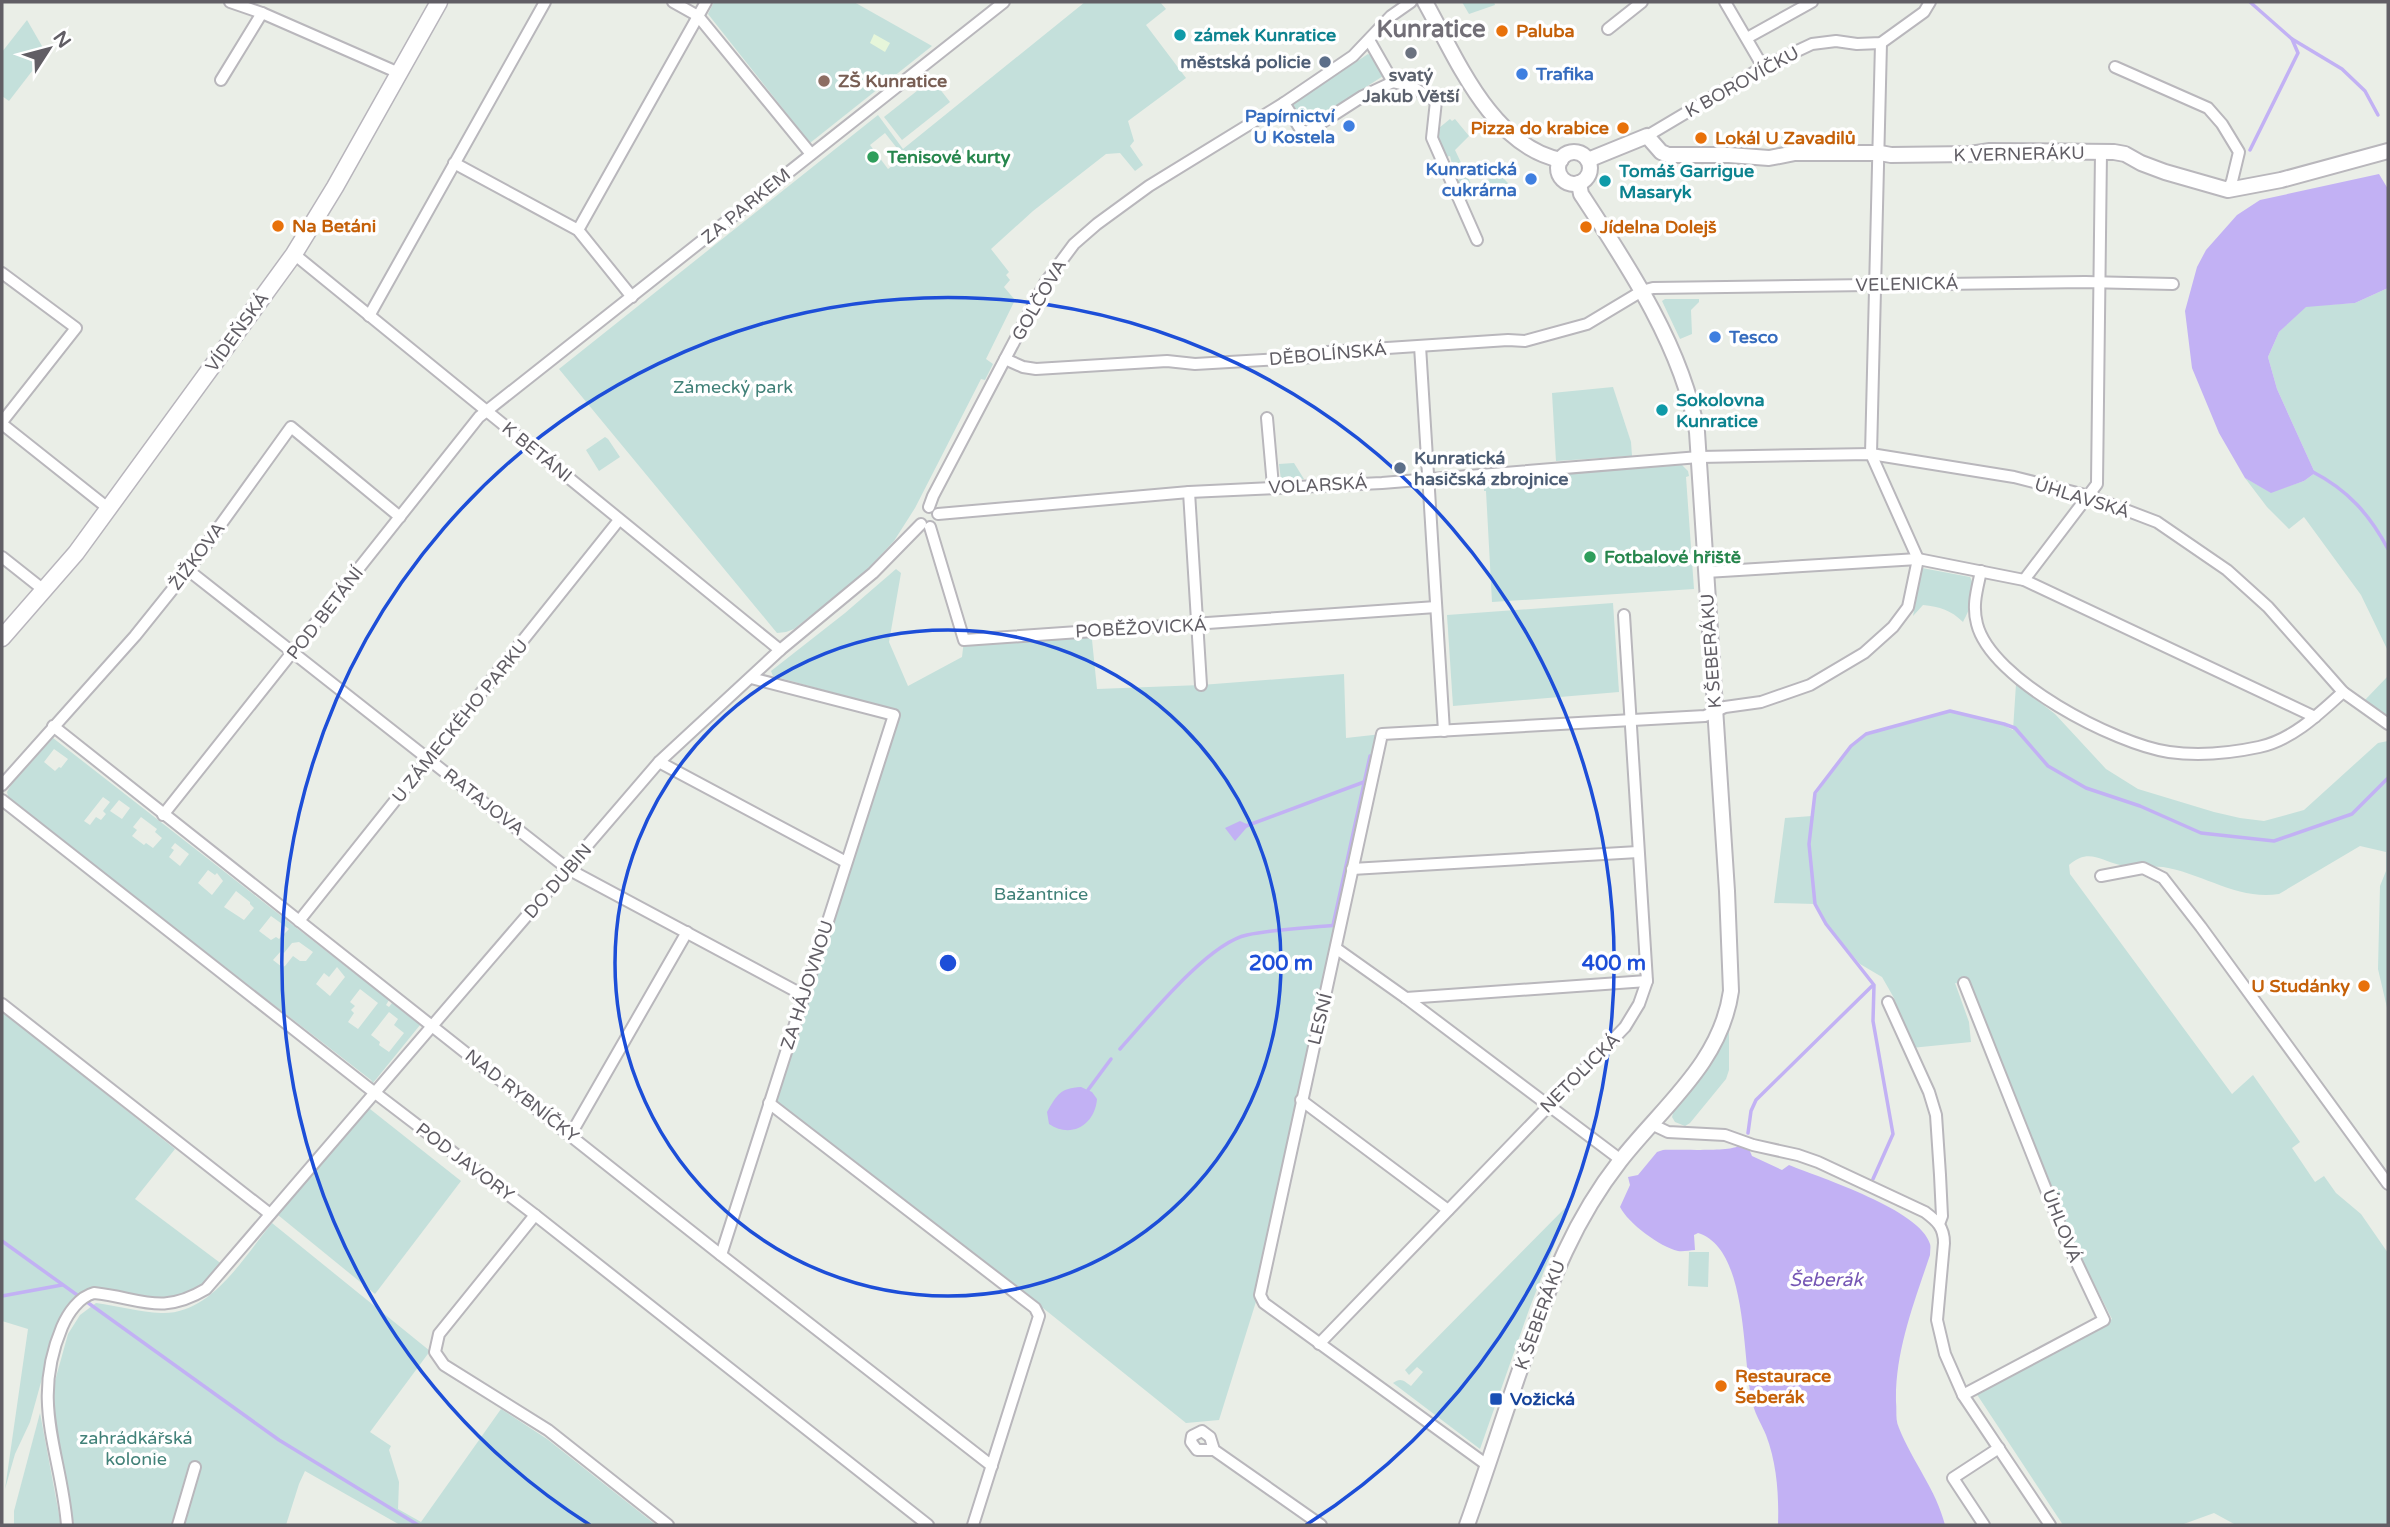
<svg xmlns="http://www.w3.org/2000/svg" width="2390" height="1527" font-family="'Varela Round',sans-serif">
  <rect width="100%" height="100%" fill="#eaeee7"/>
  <g fill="#c4e0db" fill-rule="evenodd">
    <polygon points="714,2 854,2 932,46 810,143 708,14"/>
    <path d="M1085,2H1160L1166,9L1146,25L1186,78L1128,121L1134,141L1130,146L1143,165L1135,171L1120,153L1106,154L1033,211L991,249L1009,272L1006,275L1010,280L1004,287L1015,300L986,359L993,364L985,380L981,379L915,508L894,541L862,575L794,629L786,632L777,633L559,369L878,115L903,149ZM885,133L904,157L888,169L870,145Z"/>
    <polygon points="1462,2 1494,2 1495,5 1469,14"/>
    <polygon points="27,20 46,53 9,101 2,96 2,52"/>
    <path d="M1368,54L1372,56L1383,76L1312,122C1302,123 1293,114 1293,104Z"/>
    <polygon points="932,79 950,102 902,140 884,117"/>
    <polygon points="1450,119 1452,121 1455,119 1469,136 1455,150 1474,190 1460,197 1454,182 1462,178 1458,170 1454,172 1450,156 1443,158 1437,137 1439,128"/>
    <polygon points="1499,174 1508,183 1494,198 1486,181"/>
    <polygon points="2388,288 2388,651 2361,595 2304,517 2289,529 2267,507 2245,478 2271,492 2304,481 2315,473 2277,389 2268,357 2279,332 2306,306 2355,303"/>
    <polygon points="1665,299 1699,299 1699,302 1691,310 1692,334 1680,339 1662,301"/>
    <polygon points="1613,387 1631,442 1632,456 1556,461 1552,393"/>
    <polygon points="605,437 608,439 620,457 599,471 586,450"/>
    <polygon points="1294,463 1304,479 1281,480 1279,464"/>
    <polygon points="1682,465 1688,471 1689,476 1686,477 1694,589 1492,602 1486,491 1484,491 1484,486 1515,478"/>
    <path d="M1922,568L1970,577C1978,591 1970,609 1963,622C1951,610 1940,607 1923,605L1913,616Z"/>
    <polygon points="896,569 901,573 889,642 908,686 962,657 964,640 1091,630 1097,689 1201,685 1344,674 1346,738 1382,734 1301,1100 1292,1122 1259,1292 1219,1420 1186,1423 1043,1308 1035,1308 769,1103 895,710 773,676 771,671 845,613"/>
    <polygon points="1613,603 1619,692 1453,706 1447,615"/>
    <polygon points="2388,676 2388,718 2364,701"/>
    <path d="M2016,684L2055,714L2106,769L2138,789L2214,812L2240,818L2264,821L2304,810L2378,743L2388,741V1012L2378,969L2380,886L2386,871V852L2360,846L2279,894C2239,901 2202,873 2163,867C2149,865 2133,869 2120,865C2100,860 2088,848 2069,865L2070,874L2232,1094L2253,1075L2300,1142L2292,1148L2315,1182L2324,1176L2336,1193L2361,1214L2388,1253V1525H2236L2214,1513L2181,1525H2063L1976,1393L2086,1336L2112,1319L2069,1234L1969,986L1955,983L1969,1022L1971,1042L1911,1048L1894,998L1882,977L1860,964L1826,924L1815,904L1774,903L1785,818L1812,816L1815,796L1851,746L1866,734L1950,711L2001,724L2013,730Z"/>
    <path d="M53,738L389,1000L386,1005L389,1007L392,1003L420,1025L373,1083L371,1080L9,800L7,792L11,785ZM54,749L68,759L61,768L59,767L55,771L44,762ZM103,797L110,802L103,811L106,814L101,820L96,817L90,825L84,821ZM119,800L130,808L122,819L110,811ZM141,817L157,829L155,832L162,838L153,848L146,843L144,845L132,836L137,830L133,827ZM175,843L189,854L180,866L169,857L174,850L171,848ZM208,870L215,875L217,873L223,881L212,895L198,883ZM236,891L250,902V904L254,908L244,920L224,907ZM271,916L289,929L279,939L276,937L271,940L259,931ZM299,942L313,952L306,961H300L293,956L285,966L282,967L273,960L281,951L284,953L292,943ZM337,967L345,977L330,996L316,984L324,973L329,977ZM360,989L378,1003L358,1029L348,1022L354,1013L351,1010L355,1006L350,1002ZM389,1012L398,1019L394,1025L404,1033L389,1052L379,1045L380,1042L371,1035Z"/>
    <polygon points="2,1011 175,1149 135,1199 223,1265 200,1288 175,1299 155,1299 129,1295 99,1287 80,1294 72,1303 51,1346 30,1422 15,1454 5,1489 28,1329 2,1321"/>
    <path d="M1729,1026V1070L1726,1079L1690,1123L1685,1126L1675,1122L1672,1117L1674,1110C1698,1085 1718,1059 1729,1026Z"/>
    <polygon points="370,1109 461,1181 375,1294 278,1215 365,1112"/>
    <path d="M1571,1202L1530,1307L1480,1449L1393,1383C1401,1377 1404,1381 1411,1386L1423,1372L1417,1367L1409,1375L1405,1370Z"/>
    <path d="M272,1223L430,1351L370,1432L391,1446L389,1450L399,1482L398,1509L421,1522L501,1409L547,1439L656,1525H400L305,1471L299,1484L286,1525H71L55,1436L53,1388L68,1334L80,1315L96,1303C118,1306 140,1312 161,1313C211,1315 243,1258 272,1223Z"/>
    <polygon points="1689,1252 1709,1252 1708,1287 1688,1286"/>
    <polygon points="40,1413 61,1525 14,1525 14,1511"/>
  </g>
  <polygon fill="#e6f6da" points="874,34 890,43 885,52 870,43"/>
  <g fill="#c2b1f4">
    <polygon points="2379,174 2388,189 2388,288 2355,303 2306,307 2279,332 2268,357 2277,389 2315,473 2304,481 2271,493 2245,478 2219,433 2192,368 2185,311 2197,267 2206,250 2237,215 2260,200"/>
    <polygon points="1240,821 1249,825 1235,841 1225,828"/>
    <path d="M1081,1087L1092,1092L1097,1099C1095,1125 1071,1139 1049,1124L1047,1112C1057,1095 1060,1088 1081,1087Z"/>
    <path d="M1738,1146L1749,1149L1752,1156L1782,1170L1789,1165C1821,1178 1921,1210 1930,1244C1931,1247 1930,1251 1930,1255C1914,1303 1895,1351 1896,1402C1897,1410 1895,1420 1899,1428C1913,1463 1936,1489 1945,1525H1778C1779,1495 1777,1464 1766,1435C1762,1425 1756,1416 1753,1405C1741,1363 1750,1249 1698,1233L1694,1235L1695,1250C1690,1250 1683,1252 1678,1251C1660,1247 1628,1223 1620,1207L1630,1185L1628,1177L1638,1175L1657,1152L1663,1150C1677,1149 1730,1152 1738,1146Z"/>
  </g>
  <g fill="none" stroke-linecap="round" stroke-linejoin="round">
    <g stroke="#c2b1f4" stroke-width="3.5">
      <polyline points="2292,39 2342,69 2365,91 2378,115"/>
      <polyline points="2250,150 2298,53 2292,39 2250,2"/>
      <path d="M2313,472C2348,490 2370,515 2388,549"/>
      <polyline points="1246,826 1364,782"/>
      <polyline points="1333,925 1370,756"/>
      <path d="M1120,1049C1147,1019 1208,943 1247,935C1276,929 1308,928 1338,925"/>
      <polyline points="1088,1090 1111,1059"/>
      <polyline points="1748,1133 1751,1111 1756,1100 1872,986"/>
      <polyline points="1873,1179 1893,1134 1873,1021 1874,985 1826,924 1815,904 1809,844 1815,793 1851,746 1866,734 1950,711 2004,724 2015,728 2048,766 2086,788 2140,806 2201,833 2274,841 2352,814 2388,778"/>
      <polyline points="2,1241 279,1440 418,1525"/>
      <polyline points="2,1296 62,1285"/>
    </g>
    <g stroke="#b9b7bc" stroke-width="14">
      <g id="minor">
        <polyline points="230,2 262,13 399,73"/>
        <polyline points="673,2 698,16 811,154"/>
        <polyline points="1725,2 1763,67"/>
        <polyline points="1608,29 1642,2"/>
        <polyline points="1747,38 1812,2"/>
        <polyline points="1369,40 1393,82 1411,86 1436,101 1432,138 1477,240"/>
        <polyline points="1881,43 1871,454 1918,559"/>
        <polyline points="2115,67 2208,108 2222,124 2239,152 2232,181 2228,190"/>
        <polyline points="221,80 262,13"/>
        <polyline points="1284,103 1301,130 1307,132 1363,96 1393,82"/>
        <polyline points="1647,136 1763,67 1812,44 1836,41 1857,44 1881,43 1924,12 1930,2"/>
        <polyline points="454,163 578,230 632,297"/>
        <polyline points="578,230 706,2"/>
        <polyline points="294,254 780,650"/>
        <polyline points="2,273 76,328 2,422"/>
        <polyline points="369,316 545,2"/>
        <polyline points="1420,346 1444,731"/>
        <polyline points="1005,359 1023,367 1036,369 1167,361 1195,364 1313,357 1327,352 1508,340 1525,341 1587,324 1642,291 1653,288 2085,282 2173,284"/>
        <polyline points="1267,418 1273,486"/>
        <polyline points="2,424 109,509"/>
        <polyline points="1189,492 1201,685"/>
        <polyline points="929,507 933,496 1045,283 1074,244 1097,224 1149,186 1284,103 1353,56 1391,16 1411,2"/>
        <polyline points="938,514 1189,492 1382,483 1699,457 1871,454 2014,477 2089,496 2157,522 2227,570 2268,607 2343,692 2388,724"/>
        <polyline points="930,527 964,640 1436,607"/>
        <polyline points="2,557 45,591"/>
        <polyline points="188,570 568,869 805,996"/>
        <path d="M1981,571C1977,590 1972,605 1977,624C1991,680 2115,744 2169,752C2198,756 2231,753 2259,747C2292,740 2319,714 2343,692"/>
        <polyline points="1706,572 1918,559 2024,580 2315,717"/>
        <polyline points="2024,580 2097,484 2101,152"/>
        <polyline points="53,726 721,1255 992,1466"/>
        <polyline points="659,762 846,862"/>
        <polyline points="2,785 135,636 188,570 291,427 400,517"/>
        <polyline points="2,800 366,1086 535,1215 928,1525"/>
        <polyline points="163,815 479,417 1004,2"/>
        <polyline points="1352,869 1638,852"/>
        <polyline points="2101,876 2143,868 2163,878 2201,927 2388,1184"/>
        <polyline points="299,921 619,520"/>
        <polyline points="1337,949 1406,998 1621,1160"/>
        <polyline points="1406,998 1647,981"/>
        <polyline points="1888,1002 1929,1092 1936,1115 1940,1175 1942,1216 1939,1224"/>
        <polyline points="2,1004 270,1214"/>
        <polyline points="1301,1100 1448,1210"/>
        <polyline points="769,1103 1035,1308 1039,1316 973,1525"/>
        <path d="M1651,1124L1668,1132L1725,1135L1753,1145L1798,1155L1818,1162L1925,1212C1937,1221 1944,1227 1944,1243L1937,1320L1945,1354L1963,1395L2050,1525"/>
        <polyline points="571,1134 687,932"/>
        <polyline points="535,1215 439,1334 435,1352 444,1365 548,1430 668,1525"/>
        <polyline points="721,1255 894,715 751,678"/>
        <polyline points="1319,1344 1625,1027 1639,1004 1647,981 1624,615"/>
        <polyline points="1963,1395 2104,1320 2066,1240 1964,983"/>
        <polyline points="1214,1450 1197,1450 1191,1442 1192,1436 1202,1431 1210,1437 1214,1450 1321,1525"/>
        <polyline points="1487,1465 1264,1303 1260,1295 1382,734 1705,716 1725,707 1761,702 1810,685 1864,653 1893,627 1908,607 1918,559"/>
        <path d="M67,1525C61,1452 30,1403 62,1327C68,1313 79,1297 94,1293C141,1298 161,1316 206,1289L659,762L780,650L873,573L921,524"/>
        <polyline points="178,1525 195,1467"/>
        <polyline points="1984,1525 1953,1478 1999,1448"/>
      </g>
    </g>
    <g stroke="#b9b7bc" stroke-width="18">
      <g id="tertiary">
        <path d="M1425,2C1456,57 1491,146 1561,160"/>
        <circle cx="1574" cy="168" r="16"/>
        <polyline points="1588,160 1647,136 1661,152 1668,155 1729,155 1769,158 1795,153 1880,153 1891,155 1970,154 1990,151 2114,152 2125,154 2141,163 2165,172 2228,190 2281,180 2388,151"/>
        <path d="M1467,1525C1488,1467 1506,1408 1527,1350C1551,1280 1574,1220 1620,1161C1662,1107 1721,1063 1731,991L1727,891L1697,432C1683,348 1627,264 1581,194L1579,183"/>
      </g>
    </g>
    <g stroke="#b8b5bc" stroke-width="19">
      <polyline id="secondary" points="2,638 76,553 294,254 335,187 439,2"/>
    </g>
    <use href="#minor" stroke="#fff" stroke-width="10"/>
    <use href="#tertiary" stroke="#fff" stroke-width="14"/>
    <use href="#secondary" stroke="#fff" stroke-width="16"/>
  </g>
  <g fill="none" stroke="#1d4ed8" stroke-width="3.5">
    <circle cx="948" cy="963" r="333"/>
    <path d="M590 1525A666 666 0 1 1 1306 1525"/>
  </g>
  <g fill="#e8710a" stroke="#fff" stroke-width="2.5">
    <circle cx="1502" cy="31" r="7"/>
    <circle cx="1623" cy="128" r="7"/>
    <circle cx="1701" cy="138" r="7"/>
    <circle cx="278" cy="226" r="7"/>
    <circle cx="1586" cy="227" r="7"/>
    <circle cx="2364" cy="986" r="7"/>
    <circle cx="1721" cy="1386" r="7"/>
  </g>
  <g fill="#0f9aa8" stroke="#fff" stroke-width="2.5">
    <circle cx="1180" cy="35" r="7"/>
    <circle cx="1605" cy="181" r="7"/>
    <circle cx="1662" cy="410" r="7"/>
  </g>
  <circle fill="#6b7280" stroke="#fff" stroke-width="2.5" cx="1411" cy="53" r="7"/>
  <g fill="#5c6f8a" stroke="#fff" stroke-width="2.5">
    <circle cx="1325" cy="62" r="7"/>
    <circle cx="1400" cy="468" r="7"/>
  </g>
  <g fill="#3f7fe0" stroke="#fff" stroke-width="2.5">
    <circle cx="1522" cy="74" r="7"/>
    <circle cx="1349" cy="126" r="7"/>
    <circle cx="1531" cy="179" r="7"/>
    <circle cx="1715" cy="337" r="7"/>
  </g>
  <circle fill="#8d6e63" stroke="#fff" stroke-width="2.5" cx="824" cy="81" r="7"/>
  <g fill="#2e9e5b" stroke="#fff" stroke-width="2.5">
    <circle cx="873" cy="157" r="7"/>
    <circle cx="1590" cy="557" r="7"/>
  </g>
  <rect fill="#1a4fb4" stroke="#fff" stroke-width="2.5" x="1489" y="1392" width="14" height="14" rx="3.5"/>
  <g text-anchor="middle" stroke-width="7" stroke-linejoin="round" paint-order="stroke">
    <g font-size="18" font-weight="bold" fill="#c56008" stroke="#fff" text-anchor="start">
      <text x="1516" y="37">Paluba</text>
      <text x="1609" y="134" text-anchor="end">Pizza do krabice</text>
      <text x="1715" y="144">Lokál U Zavadilů</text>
      <text x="292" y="232">Na Betáni</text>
      <text x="1600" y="233">Jídelna Dolejš</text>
      <text x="2350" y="992" text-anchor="end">U Studánky</text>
      <text x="1735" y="1382">Restaurace<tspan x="1735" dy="21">Šeberák</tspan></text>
    </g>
    <g font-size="18" font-weight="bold" fill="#0d838f" stroke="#fff" text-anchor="start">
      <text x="1194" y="41">zámek Kunratice</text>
      <text x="1619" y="177">Tomáš Garrigue<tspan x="1619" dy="21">Masaryk</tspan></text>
      <text x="1676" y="406">Sokolovna<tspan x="1676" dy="21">Kunratice</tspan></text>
    </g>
    <g font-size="18" font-weight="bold" fill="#4e5e75" stroke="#fff" text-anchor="end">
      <text x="1311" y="68">městská policie</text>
      <text x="1414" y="464" text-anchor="start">Kunratická<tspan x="1414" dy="21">hasičská zbrojnice</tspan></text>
    </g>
    <g font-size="18" font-weight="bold" fill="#366cbe" stroke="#fff" text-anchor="start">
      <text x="1536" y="80">Trafika</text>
      <text x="1335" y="122" text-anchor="end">Papírnictví<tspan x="1335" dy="21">U Kostela</tspan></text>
      <text x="1517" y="175" text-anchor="end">Kunratická<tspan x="1517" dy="21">cukrárna</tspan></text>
      <text x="1729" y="343">Tesco</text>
    </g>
    <g font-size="18" font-weight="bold" fill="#5b616d" stroke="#fff">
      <text x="1411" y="81">svatý<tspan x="1411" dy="21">Jakub Větší</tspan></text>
    </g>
    <g font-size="18" font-weight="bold" fill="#785e54" stroke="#fff" text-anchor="start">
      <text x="838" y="87">ZŠ Kunratice</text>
    </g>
    <g font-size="18" fill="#615e65" stroke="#fff">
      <text transform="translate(1742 82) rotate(-29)" y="6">K BOROVÍČKU</text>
      <text transform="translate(2019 154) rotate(-1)" y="6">K VERNERÁKU</text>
      <text transform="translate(746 206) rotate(-39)" y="6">ZA PARKEM</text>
      <text transform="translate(1907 284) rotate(-1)" y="6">VELENICKÁ</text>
      <text transform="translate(1039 300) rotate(-60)" y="6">GOLČOVA</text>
      <text transform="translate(237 332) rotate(-54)" y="6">VÍDEŇSKÁ</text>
      <text transform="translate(1328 354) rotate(-5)" y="6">DĚBOLÍNSKÁ</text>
      <text transform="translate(537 452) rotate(39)" y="6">K BETÁNI</text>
      <text transform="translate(1318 485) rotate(-3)" y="6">VOLARSKÁ</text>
      <text transform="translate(2082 498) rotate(17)" y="6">ÚHLAVSKÁ</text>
      <text transform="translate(197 556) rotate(-53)" y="6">ŽIŽKOVA</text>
      <text transform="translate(325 613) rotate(-52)" y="6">POD BETÁNÍ</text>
      <text transform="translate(1141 628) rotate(-3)" y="6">POBĚŽOVICKÁ</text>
      <text transform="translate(1711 651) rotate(-94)" y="6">K ŠEBERÁKU</text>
      <text transform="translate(460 721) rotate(-51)" y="6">U ZÁMECKÉHO PARKU</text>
      <text transform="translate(484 802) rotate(38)" y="6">RATAJOVA</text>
      <text transform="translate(558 881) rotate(-49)" y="6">DO DUBIN</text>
      <text transform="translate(807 985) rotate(-72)" y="6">ZA HÁJOVNOU</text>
      <text transform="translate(1320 1019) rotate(-76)" y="6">LESNÍ</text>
      <text transform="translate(1580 1073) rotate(-45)" y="6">NETOLICKÁ</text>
      <text transform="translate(522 1096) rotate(38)" y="6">NAD RYBNÍČKY</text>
      <text transform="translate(465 1162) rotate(37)" y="6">POD JAVORY</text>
      <text transform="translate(2062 1226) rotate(68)" y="6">ÚHLOVÁ</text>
      <text transform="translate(1540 1315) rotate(-70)" y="6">K ŠEBERÁKU</text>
    </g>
    <g font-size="18" font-weight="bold" fill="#27864d" stroke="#fff" text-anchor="start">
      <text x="887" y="163">Tenisové kurty</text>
      <text x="1604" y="563">Fotbalové hřiště</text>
    </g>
    <g font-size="18" fill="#418178" stroke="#fff">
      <text x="733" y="393">Zámecký park</text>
      <text x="1041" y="900">Bažantnice</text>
      <text x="136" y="1444">zahrádkářská<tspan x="136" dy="21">kolonie</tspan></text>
    </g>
    <g font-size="18" font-weight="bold" fill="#164399" stroke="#fff" text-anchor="start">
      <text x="1510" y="1405">Vožická</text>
    </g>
    <g font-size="19" font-style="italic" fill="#7556b5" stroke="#fff">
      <text x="1826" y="1286">Šeberák</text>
    </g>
    <g font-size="24" font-weight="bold" fill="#726f77" stroke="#fff">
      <text x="1431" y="37">Kunratice</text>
    </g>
  </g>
  <circle cx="948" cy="963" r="10" fill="#1d4ed8" stroke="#fff" stroke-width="3.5"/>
  <g font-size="21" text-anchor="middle" font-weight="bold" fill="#1d4ed8" stroke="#fff" stroke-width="7" stroke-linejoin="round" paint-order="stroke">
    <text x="1281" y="970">200 m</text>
    <text x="1614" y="970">400 m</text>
  </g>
  <rect width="2390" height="1527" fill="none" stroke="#615e65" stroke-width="7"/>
  <g transform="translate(49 49) rotate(54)" stroke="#ffffff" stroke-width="5" paint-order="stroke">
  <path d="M0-5L12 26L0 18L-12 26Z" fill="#615e65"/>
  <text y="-10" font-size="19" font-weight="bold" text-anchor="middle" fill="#615e65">N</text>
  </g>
</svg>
